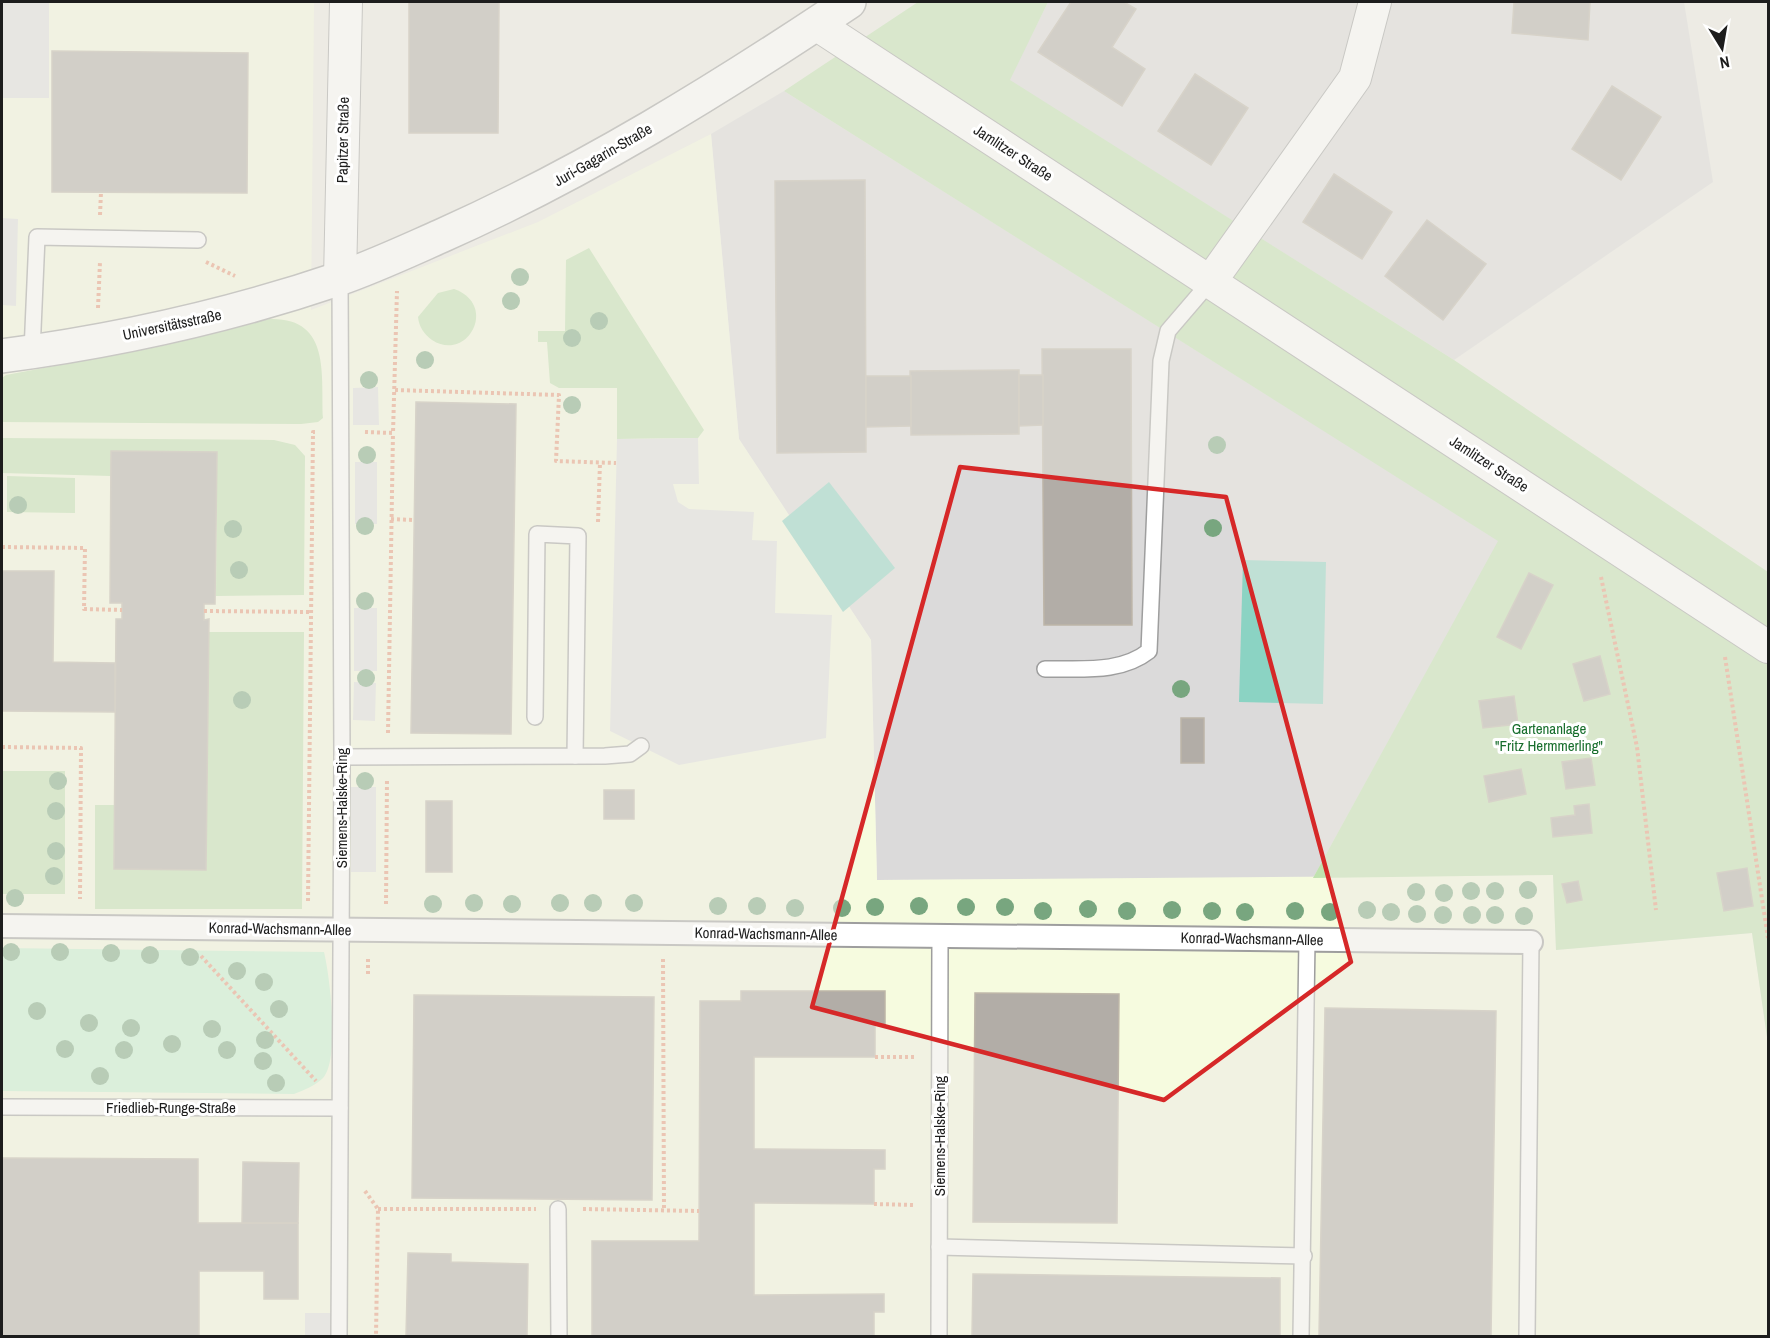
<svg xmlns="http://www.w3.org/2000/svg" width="1770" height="1338" font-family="'Archivo Narrow',sans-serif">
  <rect width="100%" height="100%" fill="#edebe4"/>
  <g fill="#dbdada">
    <polygon points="1048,2 1684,2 1713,182 1454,360 1009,80"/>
    <polygon points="784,91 1499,541 1313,878 877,880 871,640 739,439 711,134"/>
  </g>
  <polygon fill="#f6fbdf" points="2,2 314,2 311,310 538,222 711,134 739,439 871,640 877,880 1553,875 1556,950 1752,933 1768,1044 1768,1336 2,1336"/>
  <g fill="#c0e2af">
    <polygon points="918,2 1048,2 1010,80 1454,360 1768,572 1768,1044 1752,933 1556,950 1553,875 1313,878 1498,541 784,91"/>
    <polygon points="589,248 704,430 698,438 617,439 617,388 559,388 550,383 547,342 538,342 538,331 565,331 566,260"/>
    <path d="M454,289C499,305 467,363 432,340C424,334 419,327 418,317L438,293Z"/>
    <path d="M269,319C331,317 321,374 323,418L318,422L301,424L2,422V378L6,375L162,346Z"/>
    <polygon points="2,438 274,440 295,445 305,456 304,595 216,596 217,452 111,476 2,473"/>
    <polygon points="7,476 75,478 75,513 7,512"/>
    <polygon points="209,632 304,632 302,909 95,909 95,805 114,805 114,869 206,870"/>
    <rect x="2" y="771" width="63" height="123"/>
  </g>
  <path fill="#c5f3d1" d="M2,948L324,952C330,977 340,1059 323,1078C315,1086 304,1090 294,1094L2,1091Z"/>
  <g fill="#8bd3c3">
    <polygon points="829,482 895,568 843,612 782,521"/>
    <polygon points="1243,560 1326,562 1323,704 1239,702"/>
  </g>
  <g fill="#e1e1e1">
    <rect x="2" y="2" width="47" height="96"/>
    <polygon points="2,218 18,219 16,306 2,305"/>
    <polygon points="378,387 379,425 353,425 353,388"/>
    <polygon points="698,438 699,484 673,484 678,502 689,509 754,512 752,540 777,541 775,613 832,615 826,738 679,765 610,731 617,439"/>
    <rect x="355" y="462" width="22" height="62"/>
    <rect x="354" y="608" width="23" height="63"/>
    <polygon points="354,682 376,683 375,721 353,720"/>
    <rect x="351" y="787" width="25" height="85"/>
    <rect x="305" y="1313" width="28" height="23"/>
  </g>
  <g fill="#b2ada7" stroke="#bdb5a8" stroke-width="1.5">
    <polygon points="409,2 499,2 498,133 409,133"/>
    <polygon points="1071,2 1124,2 1136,9 1112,47 1145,69 1122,106 1038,52"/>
    <polygon points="1514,2 1590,2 1588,40 1512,33"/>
    <polygon points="52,51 248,53 247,193 52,192"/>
    <polygon points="1195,74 1248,108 1211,165 1158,131"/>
    <polygon points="1612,86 1661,117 1621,180 1572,149"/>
    <polygon points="1334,174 1392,212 1362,259 1303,222"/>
    <polygon points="865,180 866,452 777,453 775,181"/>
    <polygon points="1427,220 1486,264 1443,320 1385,276"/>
    <polygon points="1042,349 1131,349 1132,625 1044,625"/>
    <polygon points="1019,370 1019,434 911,435 910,371"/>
    <polygon points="1019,375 1043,375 1043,425 1019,426"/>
    <polygon points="866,376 911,376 911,426 866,427"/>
    <polygon points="416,402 516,404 511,734 411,733"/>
    <polygon points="111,451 217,452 215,604 204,604 204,620 209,619 206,870 114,869 116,619 122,619 122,603 110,603"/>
    <polygon points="2,571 54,571 53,662 115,663 115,712 2,711"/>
    <polygon points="1529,573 1553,585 1521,649 1497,637"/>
    <polygon points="1600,656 1610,694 1584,701 1573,664"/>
    <polygon points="1514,696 1518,724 1483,728 1479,701"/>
    <rect x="1181" y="718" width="23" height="45"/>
    <polygon points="1591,758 1595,785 1566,789 1562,762"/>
    <polygon points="1521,769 1526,794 1489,802 1484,776"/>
    <rect x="604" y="790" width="30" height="29"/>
    <rect x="426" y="801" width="26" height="71"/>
    <polygon points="1589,804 1592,833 1553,837 1551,818 1575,815 1574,806"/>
    <polygon points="1747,868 1753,906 1724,911 1717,873"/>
    <polygon points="1578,881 1582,900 1567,903 1562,884"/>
    <polygon points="741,991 885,991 885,1025 875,1025 875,1057 754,1057 754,1149 885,1150 885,1169 874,1169 874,1204 754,1203 754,1295 884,1294 884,1312 874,1312 874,1336 592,1336 592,1241 699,1241 700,1001 741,1001"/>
    <polygon points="975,993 1119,994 1117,1223 973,1222"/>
    <polygon points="414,995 654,997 652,1200 412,1198"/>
    <polygon points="1325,1008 1496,1011 1491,1336 1319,1336"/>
    <polygon points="2,1158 198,1159 198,1223 298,1223 298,1299 264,1299 264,1271 199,1271 199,1336 2,1336"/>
    <polygon points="243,1162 299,1163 298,1223 242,1223"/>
    <polygon points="408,1253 451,1254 451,1262 528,1264 527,1336 406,1336"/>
    <polygon points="973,1274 1280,1278 1280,1336 972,1336"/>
  </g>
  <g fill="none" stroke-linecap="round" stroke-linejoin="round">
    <g stroke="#9e9e9e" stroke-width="18">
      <g id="service">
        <polyline points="32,352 37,237 198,240"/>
        <path d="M1045,669C1080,668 1120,674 1149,651L1161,361L1168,331L1210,282"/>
        <polyline points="535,717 537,534 578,536 575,756"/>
        <polyline points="342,757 605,756 630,754 641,746"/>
        <polyline points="2,1107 340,1108"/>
        <polyline points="558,1209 559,1336"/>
        <polyline points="939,1247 1304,1256"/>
        <polyline points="339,1336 342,757 340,279"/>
        <polyline points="939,1336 940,936"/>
        <polyline points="1301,1336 1307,940"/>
        <polyline points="1527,1336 1531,942"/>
      </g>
    </g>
    <g stroke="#9e9e9e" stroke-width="26">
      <polyline id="pedestrian" points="2,926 1531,942"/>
    </g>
    <g stroke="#9e9e9e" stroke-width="34">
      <g id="minor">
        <polyline points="816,24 1768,647"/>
        <polyline points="340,279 346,2"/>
        <polyline points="1210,282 1355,78 1375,2"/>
      </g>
    </g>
    <g stroke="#9e9e9e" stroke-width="36">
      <path id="tertiary" d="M2,356C115,341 229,316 338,279C373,267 407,251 441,236C585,172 719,89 849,2"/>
    </g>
    <g stroke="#e99779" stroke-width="4" stroke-dasharray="3 3" stroke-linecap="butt">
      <polyline points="100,215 101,192"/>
      <polyline points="206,262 235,276"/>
      <polyline points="98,308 100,262"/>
      <polyline points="395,390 559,395 556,461 616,463"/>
      <polyline points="365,432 393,433 397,291"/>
      <polyline points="391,519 414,520"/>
      <polyline points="598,522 600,463"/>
      <polyline points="2,547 85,548 84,609 122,610"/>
      <polyline points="1601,577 1637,747 1656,910"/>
      <polyline points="204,611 311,612"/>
      <polyline points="1725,657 1768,938"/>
      <polyline points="388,733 393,433"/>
      <polyline points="2,747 81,748 80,899"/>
      <polyline points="308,901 313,432 316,432"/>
      <polyline points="386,904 387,779"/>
      <polyline points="201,956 316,1081"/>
      <polyline points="663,959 664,1210"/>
      <polyline points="368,974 368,957"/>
      <polyline points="875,1057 916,1057"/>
      <polyline points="365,1191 378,1209 376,1336"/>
      <polyline points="874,1204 915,1205"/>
      <polyline points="378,1209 536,1209"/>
      <polyline points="583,1209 699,1211"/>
    </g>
    <use href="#service" stroke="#fff" stroke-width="15"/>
    <use href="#pedestrian" stroke="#fff" stroke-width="22"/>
    <use href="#minor" stroke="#fff" stroke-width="32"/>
    <use href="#tertiary" stroke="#fff" stroke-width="33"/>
  </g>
  <g fill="#78a67f">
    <circle cx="520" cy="277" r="9"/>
    <circle cx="511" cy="301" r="9"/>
    <circle cx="599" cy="321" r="9"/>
    <circle cx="572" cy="338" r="9"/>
    <circle cx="425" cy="360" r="9"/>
    <circle cx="369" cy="380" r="9"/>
    <circle cx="572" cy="405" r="9"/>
    <circle cx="1217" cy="445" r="9"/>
    <circle cx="367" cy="455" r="9"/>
    <circle cx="18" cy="505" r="9"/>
    <circle cx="365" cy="526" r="9"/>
    <circle cx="1213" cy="528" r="9"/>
    <circle cx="233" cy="529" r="9"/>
    <circle cx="239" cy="570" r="9"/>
    <circle cx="365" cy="601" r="9"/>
    <circle cx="366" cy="678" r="9"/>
    <circle cx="1181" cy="689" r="9"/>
    <circle cx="242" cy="700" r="9"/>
    <circle cx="58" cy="781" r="9"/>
    <circle cx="365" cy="781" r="9"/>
    <circle cx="56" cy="811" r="9"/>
    <circle cx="56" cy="851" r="9"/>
    <circle cx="54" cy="876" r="9"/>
    <circle cx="1528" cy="890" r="9"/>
    <circle cx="1471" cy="891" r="9"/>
    <circle cx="1495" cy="891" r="9"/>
    <circle cx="1416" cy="892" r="9"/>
    <circle cx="1444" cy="893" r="9"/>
    <circle cx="15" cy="898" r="9"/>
    <circle cx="474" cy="903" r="9"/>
    <circle cx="560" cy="903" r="9"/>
    <circle cx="593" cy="903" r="9"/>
    <circle cx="634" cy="903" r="9"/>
    <circle cx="433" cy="904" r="9"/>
    <circle cx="512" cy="904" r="9"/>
    <circle cx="718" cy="906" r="9"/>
    <circle cx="757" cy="906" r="9"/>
    <circle cx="919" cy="906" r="9"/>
    <circle cx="875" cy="907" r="9"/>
    <circle cx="966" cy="907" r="9"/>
    <circle cx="1005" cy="907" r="9"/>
    <circle cx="795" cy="908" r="9"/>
    <circle cx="842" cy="908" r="9"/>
    <circle cx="1088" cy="909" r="9"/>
    <circle cx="1172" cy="910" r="9"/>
    <circle cx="1367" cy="910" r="9"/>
    <circle cx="1043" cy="911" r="9"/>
    <circle cx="1127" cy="911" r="9"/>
    <circle cx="1212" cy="911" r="9"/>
    <circle cx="1295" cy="911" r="9"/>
    <circle cx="1245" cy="912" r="9"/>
    <circle cx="1330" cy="912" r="9"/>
    <circle cx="1391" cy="912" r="9"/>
    <circle cx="1417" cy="914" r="9"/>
    <circle cx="1443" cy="915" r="9"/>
    <circle cx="1472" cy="915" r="9"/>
    <circle cx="1495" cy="915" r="9"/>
    <circle cx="1524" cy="916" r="9"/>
    <circle cx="11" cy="952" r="9"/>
    <circle cx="60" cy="952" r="9"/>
    <circle cx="111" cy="953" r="9"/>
    <circle cx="150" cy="955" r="9"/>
    <circle cx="190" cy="957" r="9"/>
    <circle cx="237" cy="971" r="9"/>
    <circle cx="264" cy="982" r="9"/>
    <circle cx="279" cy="1009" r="9"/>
    <circle cx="37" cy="1011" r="9"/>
    <circle cx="89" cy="1023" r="9"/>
    <circle cx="131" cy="1028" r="9"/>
    <circle cx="212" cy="1029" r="9"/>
    <circle cx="265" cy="1040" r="9"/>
    <circle cx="172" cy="1044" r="9"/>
    <circle cx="65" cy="1049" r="9"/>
    <circle cx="124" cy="1050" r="9"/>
    <circle cx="227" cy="1050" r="9"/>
    <circle cx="263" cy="1061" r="9"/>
    <circle cx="100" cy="1076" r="9"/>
    <circle cx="276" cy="1083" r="9"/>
  </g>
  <path d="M0 0H1770V1338H0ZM960,467L1226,497L1351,962L1164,1100L812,1007Z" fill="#edebe4" fill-opacity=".55" fill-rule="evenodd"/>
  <path fill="none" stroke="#d62828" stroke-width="4.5" stroke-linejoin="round" d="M960,467L1226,497L1351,962L1164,1100L812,1007Z"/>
  <g text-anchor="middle" stroke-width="6" stroke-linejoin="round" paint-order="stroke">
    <g font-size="15" fill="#1d1d1d" stroke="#fff">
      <text transform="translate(343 140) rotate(-89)" y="5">Papitzer Straße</text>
      <text transform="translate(1013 153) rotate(33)" y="5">Jamlitzer Straße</text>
      <text transform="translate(603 155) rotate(-30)" y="5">Juri-Gagarin-Straße</text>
      <text transform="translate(172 325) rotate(-12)" y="5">Universitätsstraße</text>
      <text transform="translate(1489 464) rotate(33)" y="5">Jamlitzer Straße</text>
      <text transform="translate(342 808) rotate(-90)" y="5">Siemens-Halske-Ring</text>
      <text transform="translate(280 929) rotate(1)" y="5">Konrad-Wachsmann-Allee</text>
      <text transform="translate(766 934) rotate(1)" y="5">Konrad-Wachsmann-Allee</text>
      <text transform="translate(1252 939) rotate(1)" y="5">Konrad-Wachsmann-Allee</text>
      <text x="171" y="1113">Friedlieb-Runge-Straße</text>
      <text transform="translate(940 1136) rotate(-90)" y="5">Siemens-Halske-Ring</text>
    </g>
    <g font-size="15" fill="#186e2d" stroke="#fff">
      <text x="1549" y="734">Gartenanlage<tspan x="1549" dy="17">"Fritz Hermmerling"</tspan></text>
    </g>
  </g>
  <rect width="1770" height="1338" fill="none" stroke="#1d1d1d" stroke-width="6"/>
  <g transform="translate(1722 48) rotate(169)" stroke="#ffffff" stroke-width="4.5" paint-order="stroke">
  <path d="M0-4.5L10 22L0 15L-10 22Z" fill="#1d1d1d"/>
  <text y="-9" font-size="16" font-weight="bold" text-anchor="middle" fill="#1d1d1d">N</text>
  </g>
</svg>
